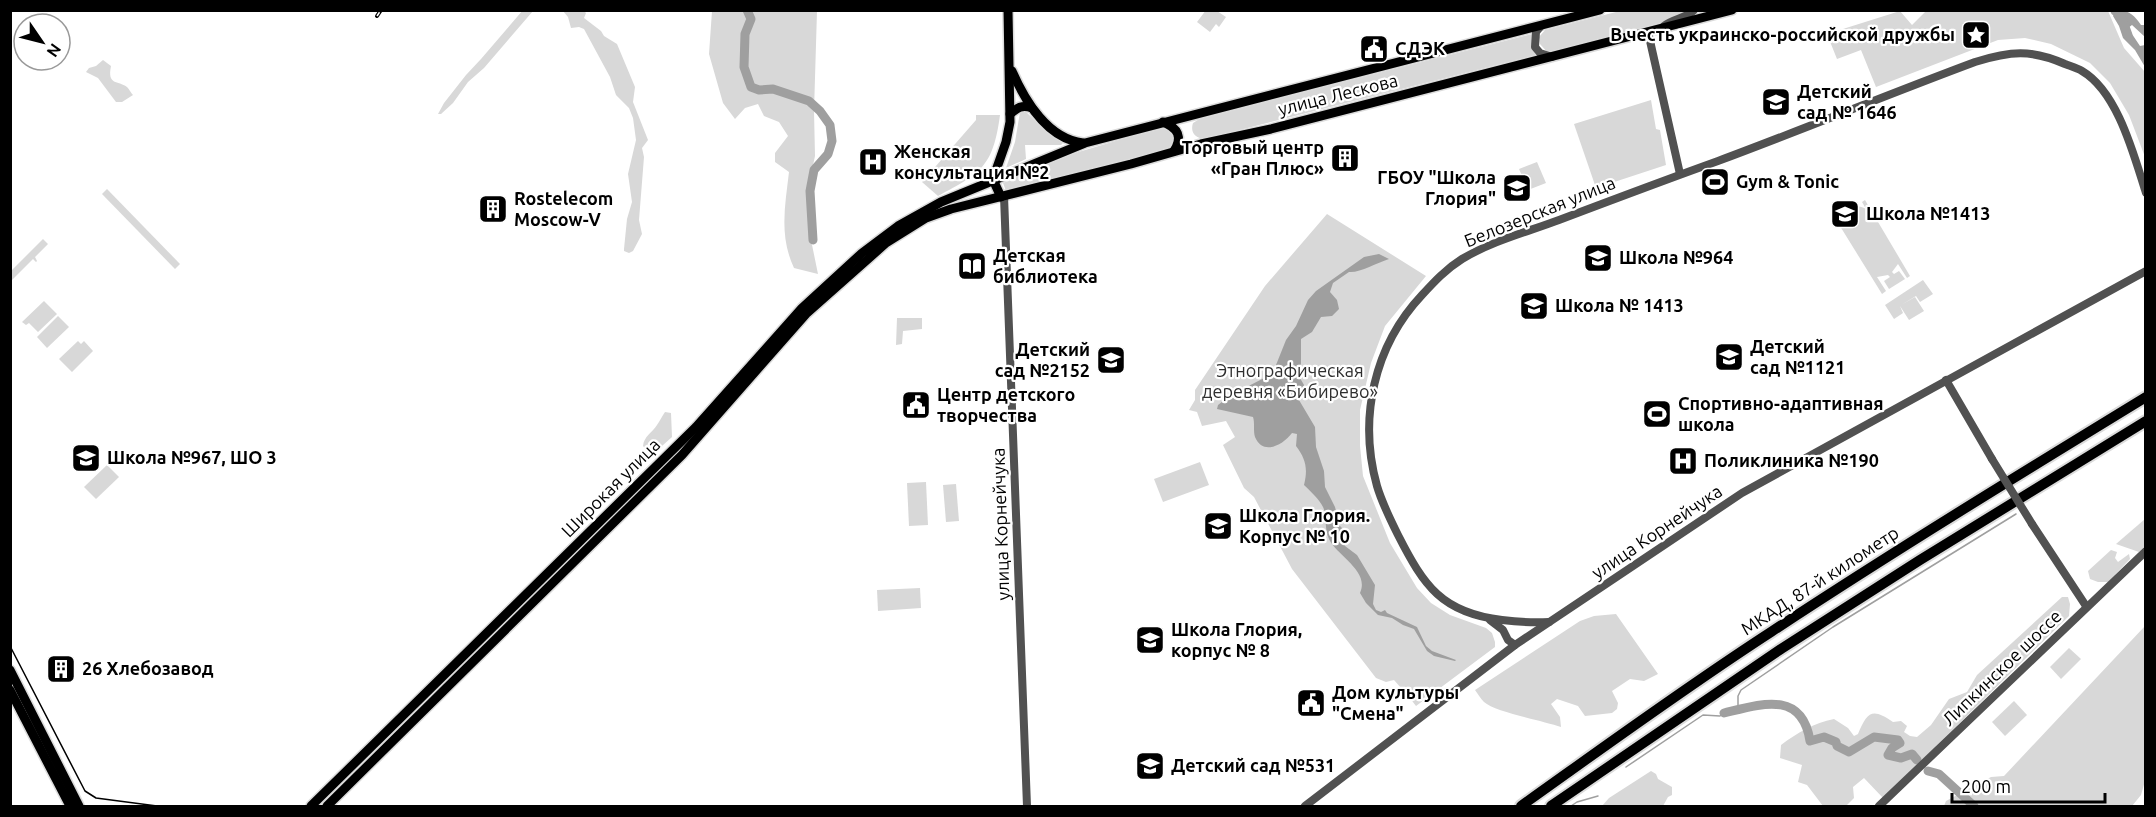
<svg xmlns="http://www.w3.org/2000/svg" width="2156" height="817" font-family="Ubuntu,sans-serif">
  <rect width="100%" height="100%" fill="#fff"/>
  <g fill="#d8d8d8">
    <polygon points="523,10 533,11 484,68 468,82 453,103 441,114 438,114 444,103 466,75 481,59"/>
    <polygon points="1206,10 1217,11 1226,17 1219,27 1216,24 1210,32 1197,22"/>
    <polygon points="563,11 584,11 586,13 584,18 601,31 604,36 617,44 635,87 633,102 648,140 642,148 644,157 639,220 642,234 633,251 629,253 624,251 624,249 627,219 632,202 628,174 636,140 633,118 629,108 616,95 610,77 584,29 579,27 571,28 568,17"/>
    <path d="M712,11H817L814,111L815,156L807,193L810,235L818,274L794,268C779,236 785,206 789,172L775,162V153L788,136L779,122L764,116L758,104L745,108L735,119L723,103L709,54Z"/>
    <polygon points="1620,11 1691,11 1665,22 1548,53 1540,44 1539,37 1545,30"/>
    <polygon points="1900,11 1912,25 1926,11 2108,11 2124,48 2145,72 2145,157 2129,115 2110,83 2090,63 2051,44 2025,38 1998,40 1876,87 1861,50 1837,59 1827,34"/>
    <path d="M1532,34V47L1536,55L1204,139C1195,138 1190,132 1193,123L1201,118Z"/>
    <path d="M103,60L111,66C107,86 118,80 127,87C129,89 131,93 133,95L122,102H116L98,78L86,72L89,68L96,66Z"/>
    <polygon points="1651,100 1656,129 1660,130 1666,165 1596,188 1574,124"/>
    <polygon points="1024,110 1046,131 1064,142 1061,145 1025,145 1026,159 1006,168 1015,142 1020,112"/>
    <path d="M976,115H1000C993,167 981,173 938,196L922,182L976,120Z"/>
    <polygon points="1166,126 1176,135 1171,150 1006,191 1003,183 1065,156"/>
    <polygon points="1537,162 1546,183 1528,190 1519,169"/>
    <polygon points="107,189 180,264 175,269 102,194"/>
    <path d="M1865,200L1910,276L1907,278L1898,264L1892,272L1894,274L1899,271L1905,279L1889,289L1884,281L1890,277L1888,275L1877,277L1886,291L1882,294L1835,218L1839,216L1844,223C1843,209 1854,202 1866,209L1862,202Z"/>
    <polygon points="1327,214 1426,276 1385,326 1371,363 1360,410 1360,446 1363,476 1390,543 1417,588 1431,603 1450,615 1486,628 1492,633 1495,642 1495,647 1416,706 1406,693 1401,697 1397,692 1401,688 1394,680 1386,682 1376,678 1292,569 1254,497 1244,488 1223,445 1235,437 1226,421 1202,426 1197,412 1189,410 1195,400 1195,390 1265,286"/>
    <polygon points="43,239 48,244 35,257 37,261 36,262 33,259 11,281 11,271"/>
    <polygon points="1923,280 1933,294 1920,302 1916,296 1901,305 1915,297 1924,311 1909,320 1900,306 1903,313 1894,319 1885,305"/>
    <polygon points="44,301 57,314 38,332 29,323 26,325 22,322"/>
    <polygon points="58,316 69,327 47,348 37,337"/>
    <polygon points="897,318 922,318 922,329 903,331 902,344 896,345"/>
    <polygon points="78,341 81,344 84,341 93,351 72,372 59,359"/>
    <path d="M665,412L671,413L672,437L653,454L649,453L643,446C644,436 652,433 657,425C660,421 662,416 665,412Z"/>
    <polygon points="1200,462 1209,485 1163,502 1154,479"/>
    <polygon points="107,465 119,477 96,499 84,487"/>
    <polygon points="926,482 928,525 909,526 907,483"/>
    <polygon points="956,484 959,521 946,522 943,485"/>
    <polygon points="2145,519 2145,546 2139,552 2116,544"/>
    <polygon points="2111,550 2117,552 2115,558 2118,562 2129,554 2130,559 2108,582 2098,582 2090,579 2088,571"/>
    <polygon points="920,588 921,608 878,611 877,590"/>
    <path d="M2062,597H2068L2070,604L2069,616L1883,798L1864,778L1853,787L1854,798L1846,806H1823L1807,785L1798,782L1802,765L1780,758L1781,745C1797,733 1814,723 1834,719L1848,728L1854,736L1858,734C1867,712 1872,707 1893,722L1901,721L1907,726L1904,732L1910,736L1917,737L1931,725L1949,699L1967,692L1977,675Z"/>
    <path d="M1616,614L1658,674L1644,681L1630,679L1612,691L1618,703L1617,709L1612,713L1585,716L1578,706L1557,699L1551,704L1560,717L1561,727C1544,721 1495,712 1484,702C1481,699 1478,694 1475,690L1580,621L1594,616Z"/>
    <polygon points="2145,626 2145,781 2141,795 2132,806 1944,806 1946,801 1991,777 2004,776"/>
    <polygon points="2069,648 2081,659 2061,679 2050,667"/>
    <polygon points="2014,701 2027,715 2005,736 1992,722"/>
    <polygon points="1651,771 1656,774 1658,779 1672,787 1672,795 1668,797 1663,806 1602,806 1609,798"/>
  </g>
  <g fill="#9f9f9f">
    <path d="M2115,11C2128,9 2134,15 2141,25H2145V37L2132,25L2128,28L2140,46L2145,45V67L2135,50L2123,38L2119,26L2113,16Z"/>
    <path d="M1379,254L1389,259C1376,263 1360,273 1349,272L1333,283L1330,292L1337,300L1339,309L1332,316L1321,317L1312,332L1301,339V364L1296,371V376L1300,378L1304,385L1299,400L1315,427L1316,447L1324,471L1325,487L1335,507L1340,526L1343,529L1345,546L1357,555L1375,585L1373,604L1376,610L1381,612L1385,610L1387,613L1417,627L1426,646L1432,651L1456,660L1455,661L1434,656L1427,651L1414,629L1403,625L1392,618L1378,615L1366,603L1360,593C1370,571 1337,556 1329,539C1324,528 1327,515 1323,507C1319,499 1310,491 1304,485C1308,469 1306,459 1296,446L1297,434L1292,433C1283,445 1263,456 1255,437C1253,431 1255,423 1253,417L1217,409L1218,405L1231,395L1268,376L1274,370L1286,340L1296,326L1308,300L1316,291L1364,257Z"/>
  </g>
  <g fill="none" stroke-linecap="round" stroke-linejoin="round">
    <g stroke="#9f9f9f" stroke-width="1.5">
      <polyline points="1738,710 1738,696 1741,690 1833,627 2016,514"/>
      <polyline points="1626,767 1703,715 1720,716 1724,713"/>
      <polyline points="1571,806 1577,802 1598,796"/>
    </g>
    <g stroke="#9f9f9f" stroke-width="9">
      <polyline points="747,10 751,19 745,34 744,67 751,87 759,90 773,89 809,101 820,111 830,125 832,141 828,154 814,170 810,191 813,240"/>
      <polyline points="2115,11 2120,13 2128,35"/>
      <path d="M1724,713C1761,704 1802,690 1810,741L1824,737L1836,742L1837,746L1849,752L1874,737L1898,740L1900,743L1892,748L1888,755L1901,758L1912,754L1917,760"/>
      <polyline points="1928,771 1939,774 1974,806"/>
    </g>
    <g stroke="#dbdbdb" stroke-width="12">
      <g id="major">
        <path d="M1012,71C1025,101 1048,139 1083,143"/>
        <path d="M1010,114C1017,108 1022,104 1032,108"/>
        <path d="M1163,122C1178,128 1183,137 1174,151"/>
        <polyline points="1001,197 995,184 994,176 1006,142 1010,122 1008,10"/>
        <polyline points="10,670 79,806"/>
        <polyline points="10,690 70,806"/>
        <polyline points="311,806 696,427 802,308 862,253 898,226 941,202 1085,143 1600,10"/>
        <polyline points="327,806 682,455 806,314 886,243 926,218 951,209 1131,164 1201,144 1271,129 1732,10"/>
      </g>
    </g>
    <g stroke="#dbdbdb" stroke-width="14">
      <g id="highway">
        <path d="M1521,806C1604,747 1686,687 1771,632C1894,551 2020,474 2146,397"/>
        <polyline points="1551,806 1781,649 1920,560 2146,421"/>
      </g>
    </g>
    <g stroke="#515151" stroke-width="8">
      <polyline points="1541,26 1536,32 1535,47 1540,53 1552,57"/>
      <path d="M1664,26C1673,18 1686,19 1694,10"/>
      <polyline points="1648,32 1680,174"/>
      <polyline points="1004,196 1027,806"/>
      <polyline points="1946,380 1992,459"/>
      <polyline points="2032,524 2086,606"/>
      <polyline points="1490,620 1503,630 1508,640 1515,645"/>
      <path d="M1549,622C1532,623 1518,622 1502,620C1442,613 1424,586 1398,535C1390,519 1382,503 1377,486C1358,418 1374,346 1422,295C1434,282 1446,269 1462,259C1492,241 1527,232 1559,220C1612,200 1665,180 1718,161C1804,129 1889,94 1975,62C2010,51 2031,49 2065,64C2070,66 2077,68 2082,71C2118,92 2134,156 2146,193"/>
      <polyline points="1305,806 1515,645 1742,493 2146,271"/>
      <polyline points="1879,806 2146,551"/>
    </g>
    <use href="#major" stroke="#000" stroke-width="9"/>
    <use href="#highway" stroke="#000" stroke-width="10"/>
    <polyline stroke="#000" stroke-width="1.5" points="10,646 85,791 96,798 157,806"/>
    <g stroke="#000" stroke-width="4">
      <polyline id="rail" points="377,16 381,10"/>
    </g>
    <use href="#rail" stroke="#fff" stroke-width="1.5" stroke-dasharray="4.5" stroke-linecap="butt"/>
    <polyline stroke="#515151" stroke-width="8" points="1992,459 2032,524"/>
  </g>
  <defs>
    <g id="sight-square" transform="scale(1.5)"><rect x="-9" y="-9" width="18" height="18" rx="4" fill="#000" stroke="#fff"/><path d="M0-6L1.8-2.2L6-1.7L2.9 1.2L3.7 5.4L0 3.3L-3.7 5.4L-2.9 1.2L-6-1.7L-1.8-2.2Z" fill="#fff"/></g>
    <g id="civic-square" transform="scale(1.5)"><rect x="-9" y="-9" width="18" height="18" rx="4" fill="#000" stroke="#fff"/><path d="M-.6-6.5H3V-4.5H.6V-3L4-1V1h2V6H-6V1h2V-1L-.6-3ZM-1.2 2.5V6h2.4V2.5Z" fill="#fff"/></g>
    <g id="school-square" transform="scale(1.5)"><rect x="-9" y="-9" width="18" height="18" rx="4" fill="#000" stroke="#fff"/><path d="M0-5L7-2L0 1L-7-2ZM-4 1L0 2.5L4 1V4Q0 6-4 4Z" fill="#fff"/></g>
    <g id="building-square" transform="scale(1.5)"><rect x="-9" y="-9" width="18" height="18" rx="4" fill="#000" stroke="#fff"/><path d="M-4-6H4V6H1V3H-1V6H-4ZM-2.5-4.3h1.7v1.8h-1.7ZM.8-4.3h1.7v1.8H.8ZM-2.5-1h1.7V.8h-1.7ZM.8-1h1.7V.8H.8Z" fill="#fff"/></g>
    <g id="hospital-square" transform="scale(1.5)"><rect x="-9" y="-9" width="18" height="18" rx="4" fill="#000" stroke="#fff"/><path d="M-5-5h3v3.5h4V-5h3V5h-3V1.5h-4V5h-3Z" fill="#fff"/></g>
    <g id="stadium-square" transform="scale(1.5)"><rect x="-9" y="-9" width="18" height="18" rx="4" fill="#000" stroke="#fff"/><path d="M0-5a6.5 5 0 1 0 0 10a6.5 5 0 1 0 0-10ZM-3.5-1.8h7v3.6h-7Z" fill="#fff"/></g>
    <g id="library-square" transform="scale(1.5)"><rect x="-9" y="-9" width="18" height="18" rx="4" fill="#000" stroke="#fff"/><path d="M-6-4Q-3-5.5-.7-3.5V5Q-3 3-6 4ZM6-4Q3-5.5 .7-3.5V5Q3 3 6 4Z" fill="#fff"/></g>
  </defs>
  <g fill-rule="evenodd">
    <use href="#sight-square" x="1976" y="35"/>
    <use href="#civic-square" x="1374" y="49"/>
    <use href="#school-square" x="1776" y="102"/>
    <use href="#building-square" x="1345" y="158"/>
    <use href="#hospital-square" x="873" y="162"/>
    <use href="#stadium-square" x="1715" y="182"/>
    <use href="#school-square" x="1517" y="188"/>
    <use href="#building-square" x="493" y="209"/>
    <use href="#school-square" x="1845" y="214"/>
    <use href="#school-square" x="1598" y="258"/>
    <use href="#library-square" x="972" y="266"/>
    <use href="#school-square" x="1534" y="306"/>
    <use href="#school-square" x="1729" y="357"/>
    <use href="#school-square" x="1111" y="360"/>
    <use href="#civic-square" x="916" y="405"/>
    <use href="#stadium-square" x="1657" y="414"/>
    <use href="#school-square" x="86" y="458"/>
    <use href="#hospital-square" x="1683" y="461"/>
    <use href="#school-square" x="1218" y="526"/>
    <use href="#school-square" x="1150" y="640"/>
    <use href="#building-square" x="61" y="669"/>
    <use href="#civic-square" x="1311" y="703"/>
    <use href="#school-square" x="1150" y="766"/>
  </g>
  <g text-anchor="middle" stroke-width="4.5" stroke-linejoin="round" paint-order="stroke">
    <g font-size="18" font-weight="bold" fill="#000" stroke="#fff" text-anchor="start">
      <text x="1955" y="41" text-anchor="end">В честь украинско-российской дружбы</text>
      <text x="1395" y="55">СДЭК</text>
      <text x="1797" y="98">Детский<tspan x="1797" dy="21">сад № 1646</tspan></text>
      <text x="1324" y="154" text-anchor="end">Торговый центр<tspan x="1324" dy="21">«Гран Плюс»</tspan></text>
      <text x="894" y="158">Женская<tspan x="894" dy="21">консультация №2</tspan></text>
      <text x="1496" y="184" text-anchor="end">ГБОУ "Школа<tspan x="1496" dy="21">Глория"</tspan></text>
      <text x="1736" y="188">Gym &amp; Tonic</text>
      <text x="514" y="205">Rostelecom<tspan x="514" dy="21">Moscow-V</tspan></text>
      <text x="1866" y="220">Школа №1413</text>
      <text x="993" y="262">Детская<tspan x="993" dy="21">библиотека</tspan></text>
      <text x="1619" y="264">Школа №964</text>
      <text x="1555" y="312">Школа № 1413</text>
      <text x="1750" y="353">Детский<tspan x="1750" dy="21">сад №1121</tspan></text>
      <text x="1090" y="356" text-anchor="end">Детский<tspan x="1090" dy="21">сад №2152</tspan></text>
      <text x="937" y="401">Центр детского<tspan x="937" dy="21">творчества</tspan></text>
      <text x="1678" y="410">Спортивно-адаптивная<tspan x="1678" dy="21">школа</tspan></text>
      <text x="107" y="464">Школа №967, ШО 3</text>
      <text x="1704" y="467">Поликлиника №190</text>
      <text x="1239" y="522">Школа Глория.<tspan x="1239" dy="21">Корпус № 10</tspan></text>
      <text x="1171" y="636">Школа Глория,<tspan x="1171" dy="21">корпус № 8</tspan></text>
      <text x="82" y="675">26 Хлебозавод</text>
      <text x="1332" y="699">Дом культуры<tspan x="1332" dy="21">"Смена"</tspan></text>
      <text x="1171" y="772">Детский сад №531</text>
    </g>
    <g font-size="18" fill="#000" stroke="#fff">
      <text transform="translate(1338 95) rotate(-14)" y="6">улица Лескова</text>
      <text transform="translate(1540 212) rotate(-22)" y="6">Белозерская улица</text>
      <text transform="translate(611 488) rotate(-45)" y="6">Широкая улица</text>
      <text transform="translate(1001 524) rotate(-92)" y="6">улица Корнейчука</text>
      <text transform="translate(1657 532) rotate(-34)" y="6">улица Корнейчука</text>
      <text transform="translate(1820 581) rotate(-33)" y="6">МКАД, 87-й километр</text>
      <text transform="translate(2002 668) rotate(-44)" y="6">Липкинское шоссе</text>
    </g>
    <g font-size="18" fill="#2f2f2f" stroke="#fff">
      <text x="1290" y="377">Этнографическая<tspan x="1290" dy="21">деревня «Бибирево»</tspan></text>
    </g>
  </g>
  <rect width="2156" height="817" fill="none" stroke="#000000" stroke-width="24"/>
  <g transform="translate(42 42) rotate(125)"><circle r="28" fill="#ffffff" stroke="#999999" stroke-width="1.5"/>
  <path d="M0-4.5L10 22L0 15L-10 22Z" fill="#000000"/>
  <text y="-9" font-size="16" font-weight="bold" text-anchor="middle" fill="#000000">N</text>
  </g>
  <path d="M1952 793v9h153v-9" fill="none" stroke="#000000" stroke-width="3"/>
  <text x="1961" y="793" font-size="18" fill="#000000" stroke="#ffffff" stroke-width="4.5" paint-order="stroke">200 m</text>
</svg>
